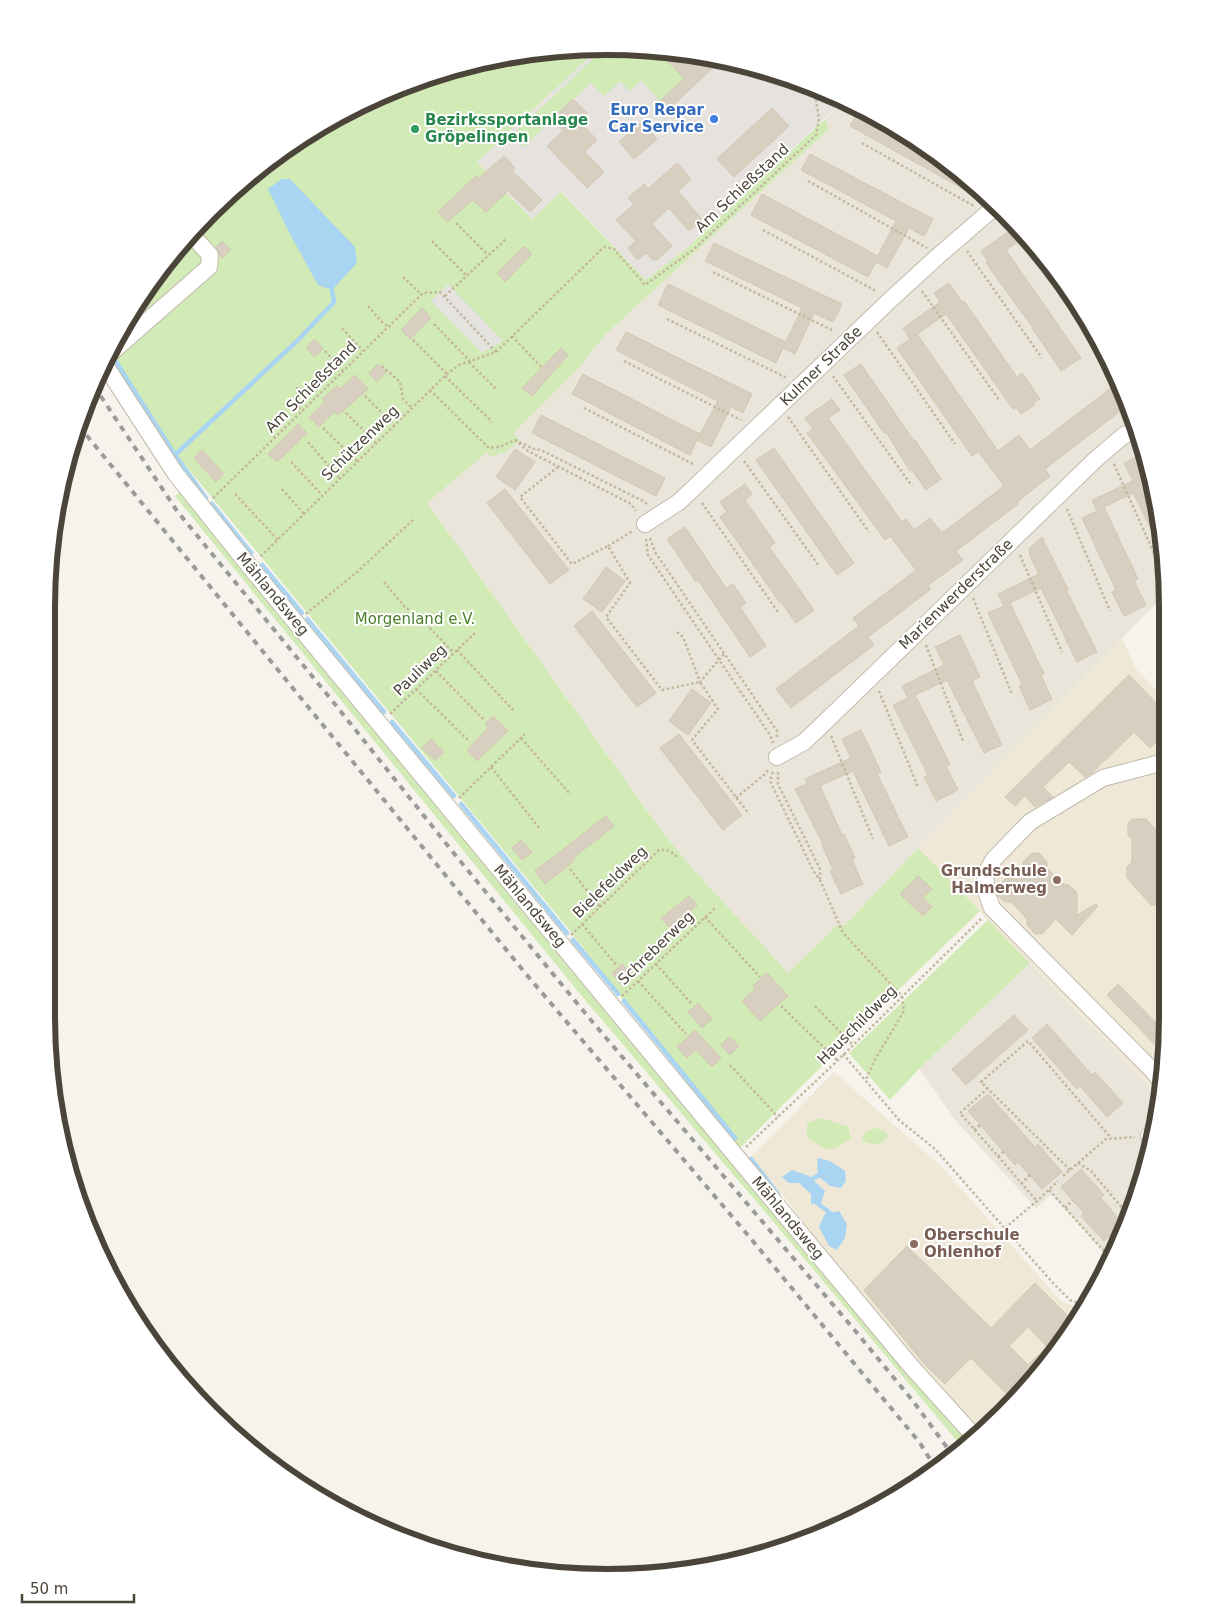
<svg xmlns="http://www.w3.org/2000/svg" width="1214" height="1624" font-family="'DejaVu Sans',sans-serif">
  <rect width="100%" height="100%" fill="#f6f3ec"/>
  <g fill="#eae5da">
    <polygon points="843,101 888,122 977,186 1052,266 1125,392 1163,534 1163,596 918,848 845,925 837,925 788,974 692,868 663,833 427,503 486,453 499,453 520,440 513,433 577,370 605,335 828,129 825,119"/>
    <polygon points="1030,963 1158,1095 1138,1197 1110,1260 1052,1194 1036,1208 956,1121 919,1069"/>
  </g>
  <polygon fill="#e6e2dd" points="599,48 680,51 788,76 843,101 686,249 646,280 562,192 532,219 477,162"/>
  <g fill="#efe8d6">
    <polygon points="1122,638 1136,669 1164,698 1167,1054 1158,1095 918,848"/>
    <polygon points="834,1072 942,1167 1061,1301 1083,1310 1028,1387 979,1433 834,1266 789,1203 751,1157"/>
  </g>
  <g fill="#d2eab5">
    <polygon points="571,47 599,48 477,162 532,219 561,192 646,280 686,249 825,119 829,129 605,335 577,370 513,433 520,440 504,453 499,453 495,457 486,453 427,503 663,833 692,868 788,973 837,925 845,925 918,848 980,911 893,995 739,1149 563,922 176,454 148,416 108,353 141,295 210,211 266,162 359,104 462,65"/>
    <polygon points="604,49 668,51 663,56 684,78 660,101 641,80 630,91 620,81 604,96 591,83 523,147 512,135"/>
    <polygon points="182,490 971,1441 961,1450 957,1441 766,1213 580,994 175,496"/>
    <polygon points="988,920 1030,963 919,1069 890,1100 849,1053"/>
    <path d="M822,1118L848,1127L851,1139C830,1153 827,1152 807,1137V1123Z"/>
    <path d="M876,1128L885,1131L888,1136C882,1147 872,1145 862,1141C862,1132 868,1130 876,1128Z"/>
  </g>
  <polygon fill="#e5e3e0" points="448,284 503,341 482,353 431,301"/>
  <g fill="#a9d4f2">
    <polygon points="282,179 290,179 355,247 357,263 332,290 318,285 291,236 268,189"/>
    <polygon points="818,1158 830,1161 845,1171 846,1181 841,1188 830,1186 818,1176 817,1166"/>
    <polygon points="792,1170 809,1176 825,1191 821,1203 811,1204 811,1194 799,1183 789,1183 782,1177"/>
    <polygon points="839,1211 847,1224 845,1238 837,1250 829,1246 819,1227 825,1214"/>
  </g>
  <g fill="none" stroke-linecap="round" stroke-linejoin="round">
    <g stroke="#a9d4f2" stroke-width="4.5">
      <polyline points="113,357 175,455 206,498"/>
      <polyline points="175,455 297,341 334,302 332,290"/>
      <polyline points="212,504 251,553"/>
      <polyline points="262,565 302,613"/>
      <polyline points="307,619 384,712"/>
      <polyline points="392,722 454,796"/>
      <polyline points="461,804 567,933"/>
      <polyline points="573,940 618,994"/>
      <polyline points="624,1001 735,1138"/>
      <polyline points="751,1159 778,1194"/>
      <polyline points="812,1179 818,1176"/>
      <polyline points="817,1203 830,1213"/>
    </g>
  </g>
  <g fill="#d8cfc1" stroke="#d3c7b4" fill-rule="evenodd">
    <polygon points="657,50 680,51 721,60 669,109 660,101 684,78"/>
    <polygon points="573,99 587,113 579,121 597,140 585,152 604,172 587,188 547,146 563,131 552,119"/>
    <polygon points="772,108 789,126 734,177 717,159"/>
    <polygon points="859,109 902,132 970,181 965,190 850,126"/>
    <polygon points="642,122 657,139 634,159 619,142"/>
    <polygon points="810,154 933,219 924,236 909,228 887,268 876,262 868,277 751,215 762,194 878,256 896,221 801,170"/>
    <polygon points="504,156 515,168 512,171 542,200 530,212 508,191 486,212 473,200 447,222 438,212 476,176 479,178"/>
    <polygon points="677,163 691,179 678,191 702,219 689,231 669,208 652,224 672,246 657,260 653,260 646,253 638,260 628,248 636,241 616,220 634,204 628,198 644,184 648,189"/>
    <polygon points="1015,227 1025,237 1006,250 1081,358 1061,371 1032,328 1033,328 986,263 988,261 981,251"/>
    <polygon points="222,241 231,250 222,258 216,247"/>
    <polygon points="714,243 842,304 833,322 814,313 795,354 783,348 776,363 658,305 668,284 786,342 802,308 705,261"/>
    <polygon points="524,246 532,254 505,282 497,273"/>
    <polygon points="949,283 962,302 964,301 1017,377 1022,373 1040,399 1033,403 1035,405 1021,414 1016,407 1013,409 946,314 910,339 903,328 940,302 934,293"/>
    <polygon points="422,308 431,318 410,339 401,330"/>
    <polygon points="626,332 752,394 743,413 731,407 711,447 697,440 718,401 616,350"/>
    <polygon points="917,334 998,451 1019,435 1030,450 1119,382 1125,392 1128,405 1045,469 1050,476 1017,502 1018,504 956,551 963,560 928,585 931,589 868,637 874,645 791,708 776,689 859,626 853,618 916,570 890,536 885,540 807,433 813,429 805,418 832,399 840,410 828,418 902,522 906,519 914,530 930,518 942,533 1004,486 978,451 972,456 897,348"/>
    <polygon points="315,339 323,349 314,357 306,347"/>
    <polygon points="561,348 568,355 532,396 522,388"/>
    <polygon points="378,364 386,372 377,382 369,373"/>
    <polygon points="861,364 914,441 915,440 941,479 926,490 912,470 910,471 886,432 884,433 844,375"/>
    <polygon points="583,374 700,434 690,455 572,394"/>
    <polygon points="355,375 368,389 338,415 334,412 319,427 309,417 325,402 322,399 337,386 340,389"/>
    <polygon points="541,415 665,478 656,496 532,433"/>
    <polygon points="298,424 307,433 277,462 268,454"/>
    <polygon points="774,448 854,563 837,575 756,460"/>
    <polygon points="515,449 535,462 515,490 496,477"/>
    <polygon points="202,450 224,474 216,482 194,458"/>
    <polygon points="1142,454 1163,534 1163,551 1162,551 1133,493 1104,507 1138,579 1134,581 1146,605 1124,616 1112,592 1116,590 1082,518 1097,511 1092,500 1133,481 1124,463"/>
    <polygon points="745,484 752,494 745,500 775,543 769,547 814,610 796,623 781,602 780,603 720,517 727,512 720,502"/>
    <polygon points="505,489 569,570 550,584 487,503"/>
    <polygon points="685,527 726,588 733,584 746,603 740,607 766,646 750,657 698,580 696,582 667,539"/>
    <polygon points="1042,537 1068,589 1066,589 1097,652 1077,662 1041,588 1010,603 1044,674 1041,675 1052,699 1030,710 1019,686 1022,684 988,613 1004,606 998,594 1039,574 1029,554 1030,553 1029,549"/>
    <polygon points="606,567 625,581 602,612 583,599"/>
    <polygon points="592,611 656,693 637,707 574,626"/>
    <polygon points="960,635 980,677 972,681 1002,745 984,753 947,680 915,695 950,764 946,766 958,790 936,801 924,777 928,775 893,705 908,698 902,686 944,665 935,647"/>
    <polygon points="1129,675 1164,711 1164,734 1150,748 1134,732 1092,773 1085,777 1069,762 1043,787 1053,797 1035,807 1025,796 1015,806 1005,797"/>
    <polygon points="692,689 711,703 688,735 669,721"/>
    <polygon points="493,716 508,731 477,761 467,750 488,728 485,724"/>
    <polygon points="861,730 881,772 877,774 908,837 889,846 853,771 820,786 842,835 844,834 855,858 852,860 863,884 841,894 830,871 833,869 822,845 823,844 795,789 807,784 805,779 851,758 842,739"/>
    <polygon points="679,734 742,815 723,830 660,748"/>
    <polygon points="431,739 444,752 435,760 422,748"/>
    <polygon points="606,816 614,826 573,858 575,860 545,884 535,871"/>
    <polygon points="1133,819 1146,819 1157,831 1165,824 1166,906 1151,905 1127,878 1127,867 1132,862 1132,840 1128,835 1128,823"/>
    <polygon points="521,840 532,852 522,860 512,848"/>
    <polygon points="1032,853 1039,853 1047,862 1047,868 1063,884 1069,885 1077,893 1077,915 1096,904 1098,906 1072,935 1056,919 1042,934 1035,934 1027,925 1027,919 1011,902 1005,902 998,896 997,887 1006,878 1015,878 1023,870 1023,862"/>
    <polygon points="918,876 932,889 923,897 932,907 923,916 900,894"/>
    <polygon points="689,896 697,905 670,928 661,918"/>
    <polygon points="622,964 631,974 620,983 612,973"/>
    <polygon points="767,973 788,996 760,1021 742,1001 756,988 753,986"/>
    <polygon points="1118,984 1157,1024 1166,1016 1166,1056 1107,995"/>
    <polygon points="698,1003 712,1019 702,1028 688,1012"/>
    <polygon points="1014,1015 1028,1030 966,1085 952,1069"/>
    <polygon points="1047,1024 1092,1075 1095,1072 1123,1103 1107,1117 1080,1086 1077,1089 1032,1038"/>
    <polygon points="695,1030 721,1058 712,1067 696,1050 687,1058 677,1047"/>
    <polygon points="729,1037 739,1046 730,1055 721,1045"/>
    <polygon points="988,1094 1035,1147 1038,1144 1062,1172 1042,1189 1018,1162 1015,1165 968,1111"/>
    <polygon points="1081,1169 1104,1195 1101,1198 1123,1224 1104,1241 1081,1216 1084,1213 1061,1187"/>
    <path d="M907,1246L991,1328L1035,1283L1075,1323L1028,1387L1014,1401L971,1358L945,1384L926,1366L864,1290ZM1028,1327L1047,1347L1028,1365L1009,1346Z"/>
  </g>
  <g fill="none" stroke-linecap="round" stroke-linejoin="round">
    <g stroke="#c2bbae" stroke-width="18">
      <g id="minor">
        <polyline points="105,358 209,267 210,255 191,234"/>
        <polyline points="103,362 175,473 250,567 736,1156 910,1365 975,1437"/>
        <polyline points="645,524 679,502 889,301 937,257 996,206"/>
        <polyline points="777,757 804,742 822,725 1095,460 1123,436 1135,429"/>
        <polyline points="1161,1081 1152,1070 992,908 987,894 985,875 994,859 1030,822 1103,778 1164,762"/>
        <polyline points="1149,1136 1150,1136"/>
      </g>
    </g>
    <g stroke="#c4b79f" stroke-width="2.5" stroke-dasharray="2.5 2.5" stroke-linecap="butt">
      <polyline points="862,143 974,206"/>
      <polyline points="808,181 927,248"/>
      <polyline points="456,223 488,255"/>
      <polyline points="763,230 876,291"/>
      <polyline points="432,241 466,275"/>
      <polyline points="967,251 1042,358"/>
      <polyline points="713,272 834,331"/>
      <polyline points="403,277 421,294"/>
      <polyline points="922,291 999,400"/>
      <polyline points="445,296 506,239"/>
      <polyline points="368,306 380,320 387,326"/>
      <polyline points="667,319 787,378"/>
      <polyline points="434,324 470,361"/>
      <polyline points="342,328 363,351"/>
      <polyline points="877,332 955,444"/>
      <polyline points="512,336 541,367"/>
      <polyline points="413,340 447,374"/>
      <polyline points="325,351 343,371"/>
      <polyline points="496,352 604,247 614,249 645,285 693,250 816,135 819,119 814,88"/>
      <polyline points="624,361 741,420"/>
      <polyline points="469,362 496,389"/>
      <polyline points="382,366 400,382 403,399 412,408"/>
      <polyline points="445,376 492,422"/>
      <polyline points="833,376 912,486"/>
      <polyline points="297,387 299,407 303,411"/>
      <polyline points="430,390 489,448 500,447 515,440 534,449 541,450 641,500 647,504"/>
      <polyline points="365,396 394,425"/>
      <polyline points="584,408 695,465"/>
      <polyline points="346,413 376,443"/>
      <polyline points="788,417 869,532"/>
      <polyline points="323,428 357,461"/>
      <polyline points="515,440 528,451 631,504 636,511"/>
      <polyline points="308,442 340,479"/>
      <polyline points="744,461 819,566"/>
      <polyline points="291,462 322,495"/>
      <polyline points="1114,464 1157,560"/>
      <polyline points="558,467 520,497 572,564 608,546 630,583 606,617 662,690 700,682 718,709 692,740 749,814"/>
      <polyline points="282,489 304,514"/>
      <polyline points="235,494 278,540"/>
      <polyline points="213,498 423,293 440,292 496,352 459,365 447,374 260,557"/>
      <polyline points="702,503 778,612"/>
      <polyline points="1067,509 1110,611"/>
      <polyline points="650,538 655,552 777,731 777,739"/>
      <polyline points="646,539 648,555 770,735 773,743"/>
      <polyline points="608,546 633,531"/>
      <polyline points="1020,555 1062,652"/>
      <polyline points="384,582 404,606 422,620 454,653"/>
      <polyline points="973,598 1012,694"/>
      <polyline points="306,614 357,572 414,519"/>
      <polyline points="677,632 683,637 700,682 724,654"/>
      <polyline points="926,645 963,741"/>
      <polyline points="457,650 514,711"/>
      <polyline points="436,671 484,720"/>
      <polyline points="416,689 469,741"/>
      <polyline points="879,691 918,787"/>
      <polyline points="390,714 476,632"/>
      <polyline points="831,736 873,839"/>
      <polyline points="521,738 571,795"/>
      <polyline points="491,767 540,829"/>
      <polyline points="773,772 770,781 814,872 820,880 843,933 902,996 904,1011 874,1061 866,1080"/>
      <polyline points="778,772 778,784 820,869 820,879"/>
      <polyline points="459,798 525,734"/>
      <polyline points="736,798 765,774 769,768"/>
      <polyline points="570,869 600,907"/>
      <polyline points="705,917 760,977"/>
      <polyline points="582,924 617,966"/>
      <path d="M571,935L659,850C667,849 671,851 677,857"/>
      <polyline points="656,964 692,1004"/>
      <polyline points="638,981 686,1034"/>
      <polyline points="622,996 715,908"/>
      <polyline points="781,1006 837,1060"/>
      <polyline points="815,1006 852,1044"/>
      <polyline points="843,1054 899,1120 935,1149 1052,1282 1070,1300 1086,1306"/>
      <polyline points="730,1065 778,1117"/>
      <polyline points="988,1088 960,1113 1037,1201"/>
      <polyline points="974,1130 980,1125"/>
      <polyline points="746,1147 835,1063 981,919"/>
      <polyline points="998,1157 1004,1151"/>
      <polyline points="1078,1163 1091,1171 1129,1216"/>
      <polyline points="1070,1170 981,1082 1028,1041 1111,1138"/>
      <polyline points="1063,1176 1106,1139 1135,1137"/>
      <polyline points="1021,1184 1030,1175"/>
      <polyline points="1049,1190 1103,1250 1109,1248 1121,1235"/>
      <polyline points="1065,1208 1073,1200"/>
      <polyline points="1005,1228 1037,1201 1058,1181"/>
      <polyline points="1109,1248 1113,1252"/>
    </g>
    <use href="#minor" stroke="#fff" stroke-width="16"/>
    <g stroke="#9a9a9a" stroke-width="4" stroke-dasharray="6 6" stroke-linecap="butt">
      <polyline points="94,386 177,511 330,698 452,851 590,1019 852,1327 913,1401 954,1457"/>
      <polyline points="79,426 526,974 752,1240 920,1443 936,1469"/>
    </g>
  </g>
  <circle fill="#3f7fe0" stroke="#fff" stroke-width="2" cx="714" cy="119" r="5"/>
  <circle fill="#2e9e5b" stroke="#fff" stroke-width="2" cx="415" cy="129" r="5"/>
  <g fill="#8d6e63" stroke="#fff" stroke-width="2">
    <circle cx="1057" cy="880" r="5"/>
    <circle cx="914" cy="1244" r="5"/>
  </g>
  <g text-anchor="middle" stroke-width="4" stroke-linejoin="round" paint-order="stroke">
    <g font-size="15" font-weight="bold" fill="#366cbe" stroke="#fff" text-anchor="end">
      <text x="704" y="115">Euro Repar<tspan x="704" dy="17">Car Service</tspan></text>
    </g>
    <g font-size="15" font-weight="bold" fill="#27864d" stroke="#fff" text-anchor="start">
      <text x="425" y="125">Bezirkssportanlage<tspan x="425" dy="17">Gröpelingen</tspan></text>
    </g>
    <g font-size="15" fill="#4b4439" stroke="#fff">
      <text transform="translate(742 188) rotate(-43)" y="5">Am Schießstand</text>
      <text transform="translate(821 366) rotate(-44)" y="5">Kulmer Straße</text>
      <text transform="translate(311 387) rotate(-45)" y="5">Am Schießstand</text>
      <text transform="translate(360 443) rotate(-44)" y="5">Schützenweg</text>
      <text transform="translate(273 594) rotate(50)" y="5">Mählandsweg</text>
      <text transform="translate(956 594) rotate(-44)" y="5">Marienwerderstraße</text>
      <text transform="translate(420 670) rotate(-44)" y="5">Pauliweg</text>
      <text transform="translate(610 882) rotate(-44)" y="5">Bielefeldweg</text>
      <text transform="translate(530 906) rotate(50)" y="5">Mählandsweg</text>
      <text transform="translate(656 948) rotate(-44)" y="5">Schreberweg</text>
      <text transform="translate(857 1025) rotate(-45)" y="5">Hauschildweg</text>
      <text transform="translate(788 1218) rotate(50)" y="5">Mählandsweg</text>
    </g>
    <g font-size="15" fill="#4a7f2a" stroke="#fff">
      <text x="415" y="624">Morgenland e.V.</text>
    </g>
    <g font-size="15" font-weight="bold" fill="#785e54" stroke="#fff" text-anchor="end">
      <text x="1047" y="876">Grundschule<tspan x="1047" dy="17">Halmerweg</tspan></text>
      <text x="924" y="1240" text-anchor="start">Oberschule<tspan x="924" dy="17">Ohlenhof</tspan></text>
    </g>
  </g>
  <path d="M0 0H1214V1624H0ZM607 55H607A552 552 0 0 1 1159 607V1017A552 552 0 0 1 607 1569H607A552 552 0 0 1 55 1017V607A552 552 0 0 1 607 55Z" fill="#fff" fill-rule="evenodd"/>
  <path fill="none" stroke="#4b4439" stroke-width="6" d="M607 55H607A552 552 0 0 1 1159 607V1017A552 552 0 0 1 607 1569H607A552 552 0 0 1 55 1017V607A552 552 0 0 1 607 55Z"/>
  <path d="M22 1594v8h112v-8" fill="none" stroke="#4b4439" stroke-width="2.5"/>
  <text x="30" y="1594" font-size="15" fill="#4b4439" stroke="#ffffff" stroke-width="4" paint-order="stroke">50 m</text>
</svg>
